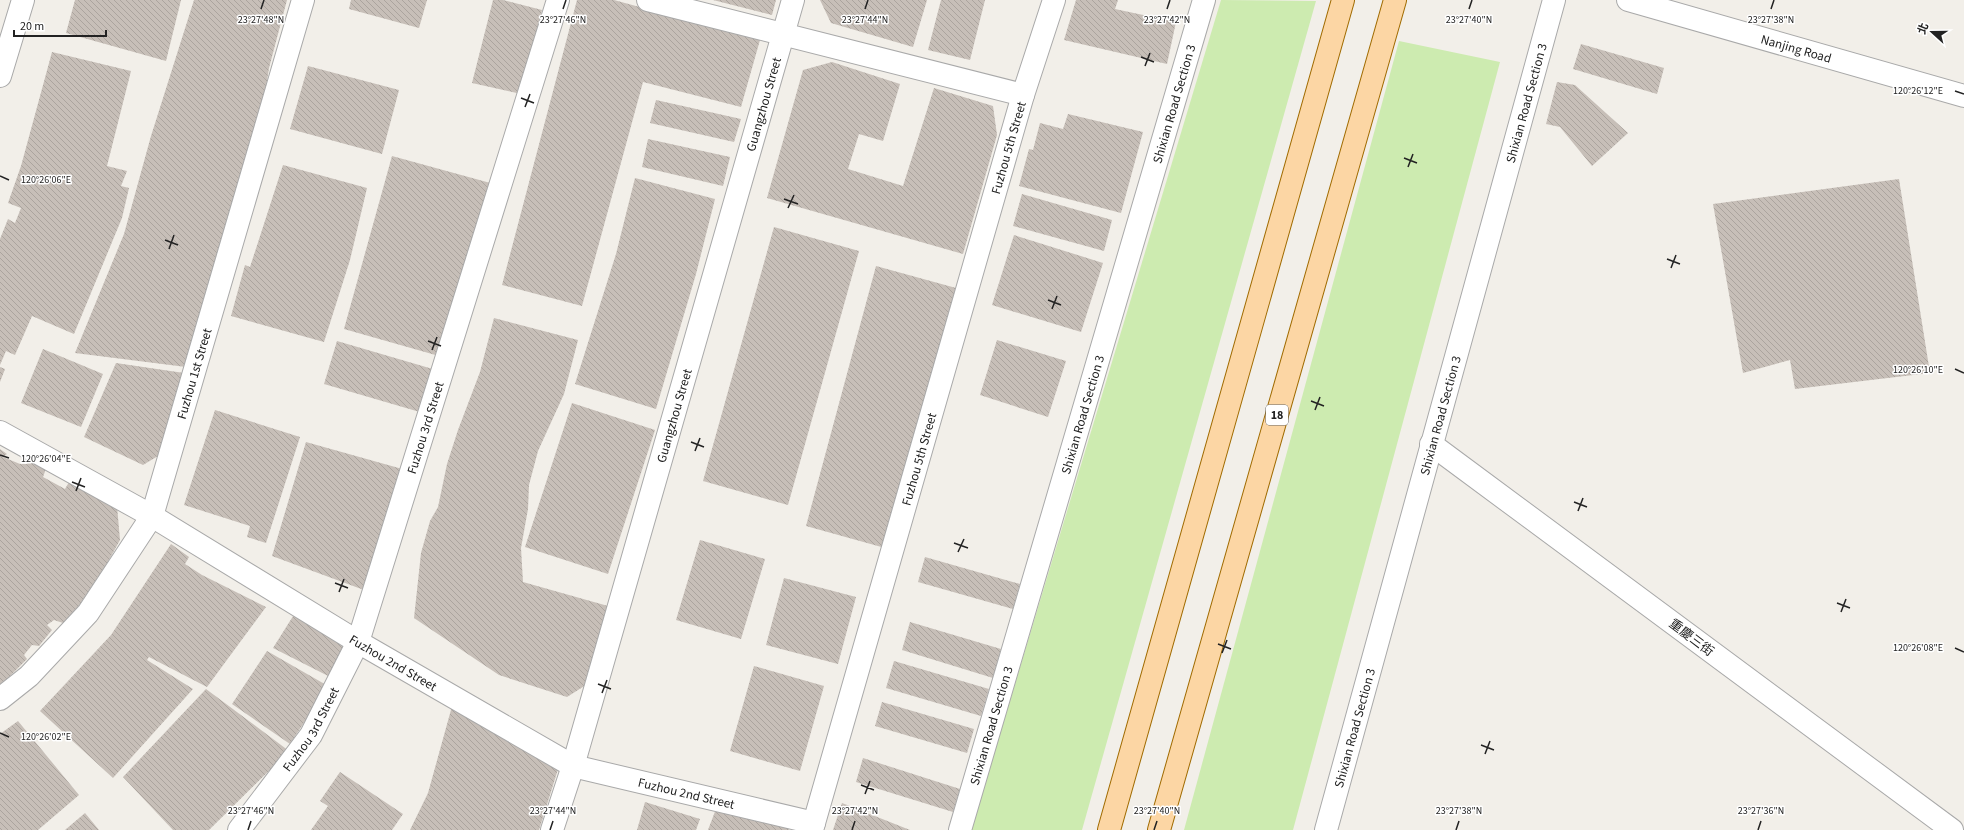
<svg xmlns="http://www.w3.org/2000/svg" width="1964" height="830" font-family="'Source Sans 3','Noto Sans TC',sans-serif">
  <defs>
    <pattern id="building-back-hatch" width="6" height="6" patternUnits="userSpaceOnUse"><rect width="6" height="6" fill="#c7bfb8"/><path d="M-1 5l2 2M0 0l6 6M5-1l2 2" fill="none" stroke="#aba49e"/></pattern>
  </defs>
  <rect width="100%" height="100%" fill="#f2efe9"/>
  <g fill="#cdebb0">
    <polygon points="1221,0 1316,1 1082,830 971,830"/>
    <polygon points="1399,41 1500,62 1293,830 1184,830"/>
  </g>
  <g fill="url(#building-back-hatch)">
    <polygon points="75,0 181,0 166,61 66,33"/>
    <polygon points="194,0 287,0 269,68 265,94 186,367 75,353 124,234 151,136"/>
    <polygon points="351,0 427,0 419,28 349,9"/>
    <polygon points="493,0 503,0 542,10 521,94 472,83"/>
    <polygon points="577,0 614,0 760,40 741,107 643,82 582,306 502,285"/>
    <polygon points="713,0 776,0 772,15"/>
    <polygon points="820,0 927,0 913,47 831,23"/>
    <polygon points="941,0 985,0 970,60 928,50"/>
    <polygon points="1076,0 1118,0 1115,9 1176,22 1167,64 1064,40"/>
    <polygon points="1581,44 1664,68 1657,94 1573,69"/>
    <polygon points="52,52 131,71 107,166 127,171 121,186 129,188 122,218 74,334 32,316 15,355 6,351 0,365 0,239 8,219 15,223 21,208 8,203 21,166"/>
    <polygon points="832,62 900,84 883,141 859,134 848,169 903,186 934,88 993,106 997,135 963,254 767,198 803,70"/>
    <polygon points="308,66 399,90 382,154 290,129"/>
    <polygon points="1557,82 1575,85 1628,133 1592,166 1560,127 1546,124"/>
    <polygon points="656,100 741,119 734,142 650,123"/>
    <polygon points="1068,114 1143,132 1121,213 1019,186 1029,149 1033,150 1040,123 1063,129"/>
    <polygon points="648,139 730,157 723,186 642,167"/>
    <polygon points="392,156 494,184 446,358 344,329"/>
    <polygon points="283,165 367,188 350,260 324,342 231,316 245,265 250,267"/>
    <polygon points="635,178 715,199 696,274 656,409 575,384 616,254"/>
    <polygon points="1899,179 1930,373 1795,389 1790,360 1743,373 1713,204"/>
    <polygon points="1022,194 1112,220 1104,251 1013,226"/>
    <polygon points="774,227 859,251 788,505 703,481"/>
    <polygon points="1014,235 1103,263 1081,332 992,305"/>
    <polygon points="876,266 956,288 885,548 806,526"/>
    <polygon points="494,318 578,340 564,394 538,451 529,485 528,509 521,548 523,582 608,606 586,685 567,697 499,675 414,618 421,553 430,521 438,507 447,464 458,430 480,372"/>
    <polygon points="997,340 1066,361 1048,417 980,395"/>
    <polygon points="337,341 443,372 430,415 324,384"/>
    <polygon points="43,349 103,374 81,427 21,403"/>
    <polygon points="116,363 184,373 158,456 143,465 84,437"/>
    <polygon points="0,367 5,369 0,382"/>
    <polygon points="572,403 655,430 608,574 525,547"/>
    <polygon points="215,410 300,437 266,543 247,537 250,526 184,505"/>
    <polygon points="306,442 413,472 364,590 272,556"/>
    <polygon points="0,449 7,454 3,457 20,464 27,464 32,457 47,466 43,477 65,489 72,477 117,506 120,540 105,567 76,610 63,623 54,620 47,625 52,630 39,646 32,645 24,655 27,659 0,686"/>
    <polygon points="700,540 765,559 741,639 676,620"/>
    <polygon points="171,544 189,557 185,564 202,575 266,607 207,687 149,657 147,660 193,689 113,778 40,711 111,635"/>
    <polygon points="925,557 1020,584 1013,609 918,582"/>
    <polygon points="784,578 856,597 838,664 766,645"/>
    <polygon points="295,613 346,642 338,681 273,648"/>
    <polygon points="910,622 1001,649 993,678 902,650"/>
    <polygon points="267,651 328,686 290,744 232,704"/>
    <polygon points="894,661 989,689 981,716 886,688"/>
    <polygon points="754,666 824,686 800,771 730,751"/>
    <polygon points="206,689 289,751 209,830 173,830 123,777"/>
    <polygon points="454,699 559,766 539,830 410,830 428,793"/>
    <polygon points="882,702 974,729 967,753 875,726"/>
    <polygon points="18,721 79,795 38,830 0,830 0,734"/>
    <polygon points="863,758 960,789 953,812 856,782"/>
    <polygon points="340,772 403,814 392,830 311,830 328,806 320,801"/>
    <polygon points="719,801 785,820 789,830 708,830"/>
    <polygon points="645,802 700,819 696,830 637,830"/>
    <polygon points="842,803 910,830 833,830"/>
    <polygon points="85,813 99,830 65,830"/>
  </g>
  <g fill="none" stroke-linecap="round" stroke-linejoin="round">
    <g stroke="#a9a9a9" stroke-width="24">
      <g id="minor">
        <polyline points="648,0 1023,95"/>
        <path id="s1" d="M1628,0L1964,96"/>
        <polyline points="0,76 23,0"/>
        <path id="s2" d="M0,432L152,516L358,642L573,766L814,823"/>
        <polyline points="1431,444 1952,830"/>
        <path id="s3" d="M0,699L29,676L88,613L152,516L303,0"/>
        <path id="s4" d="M239,830L311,735L358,642L558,0"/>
        <path id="s5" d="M552,830L573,766L793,0"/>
        <path id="s6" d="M812,830L1023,95L1054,0"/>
        <path id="s7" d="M960,830L1204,0"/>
        <path id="s8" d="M1326,830L1554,0"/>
      </g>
    </g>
    <g stroke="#a06b00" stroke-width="24">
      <g id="major">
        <polyline points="1109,830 1343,0"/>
        <polyline points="1159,830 1395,0"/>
      </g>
    </g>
    <use href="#minor" stroke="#fff" stroke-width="22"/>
    <use href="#major" stroke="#fcd6a4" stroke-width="22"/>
  </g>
  <path fill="none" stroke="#222" stroke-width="1.5" d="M261,9L264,0M563,9L566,0M865,9L868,0M1167,9L1170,0M1469,9L1472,0M1771,9L1774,0M1141,57L1154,62M1145,66L1150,53M1955,91L1964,94M521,98L534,103M525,107L530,94M1404,158L1417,163M1408,167L1413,154M0,176L9,180M784,199L798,204M788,208L794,195M165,240L178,245M169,249L174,235M1667,259L1680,264M1671,268L1676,255M1048,300L1061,305M1052,309L1057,296M428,341L441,346M432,350L437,337M1955,369L1964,373M1311,401L1324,406M1315,410L1320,397M691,442L704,447M695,451L700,438M0,455L9,458M72,482L85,487M76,491L81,478M1574,502L1587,507M1578,511L1583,498M954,543L968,548M958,552L964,539M335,583L348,588M339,592L344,579M1837,603L1850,608M1841,612L1846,599M1218,644L1231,649M1955,648L1964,652M1222,653L1227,640M598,684L611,689M602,693L607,680M0,733L9,737M1481,745L1494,750M1485,754L1490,741M861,785L874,790M865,794L870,781M248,830L251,821M550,830L553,821M852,830L855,821M1154,830L1157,821M1456,830L1459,821M1758,830L1761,821"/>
  <g text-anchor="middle" stroke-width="3" stroke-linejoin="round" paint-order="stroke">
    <rect fill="#fff" stroke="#646464" stroke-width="1" x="1266" y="405" width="22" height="20" rx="3"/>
    <g font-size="12" font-weight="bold" fill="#222">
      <text x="1277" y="419">18</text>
    </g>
    <g font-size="13" fill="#222" stroke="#fff">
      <text dy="5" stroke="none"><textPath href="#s1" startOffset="175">Nanjing Road</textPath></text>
      <text dy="5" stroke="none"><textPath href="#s8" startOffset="754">Shixian Road Section 3</textPath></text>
      <text dy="5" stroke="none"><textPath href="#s5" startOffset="756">Guangzhou Street</textPath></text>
      <text dy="5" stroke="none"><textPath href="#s7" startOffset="757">Shixian Road Section 3</textPath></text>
      <text dy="5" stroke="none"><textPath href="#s6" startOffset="710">Fuzhou 5th Street</textPath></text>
      <text dy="5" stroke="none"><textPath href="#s3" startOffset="388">Fuzhou 1st Street</textPath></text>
      <text dy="5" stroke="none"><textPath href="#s5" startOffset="432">Guangzhou Street</textPath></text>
      <text dy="5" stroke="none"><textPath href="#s7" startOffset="433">Shixian Road Section 3</textPath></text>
      <text dy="5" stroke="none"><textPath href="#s8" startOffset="430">Shixian Road Section 3</textPath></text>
      <text dy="5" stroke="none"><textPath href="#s4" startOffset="448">Fuzhou 3rd Street</textPath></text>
      <text dy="5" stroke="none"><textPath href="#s6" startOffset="386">Fuzhou 5th Street</textPath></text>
      <text transform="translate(1692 637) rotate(37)" y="5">重慶三街</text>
      <text dy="5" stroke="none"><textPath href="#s2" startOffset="456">Fuzhou 2nd Street</textPath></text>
      <text dy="5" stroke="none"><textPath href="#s7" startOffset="109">Shixian Road Section 3</textPath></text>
      <text dy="5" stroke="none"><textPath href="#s8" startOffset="106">Shixian Road Section 3</textPath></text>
      <text dy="5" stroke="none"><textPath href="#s4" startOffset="124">Fuzhou 3rd Street</textPath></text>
      <text dy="5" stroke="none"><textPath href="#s2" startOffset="780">Fuzhou 2nd Street</textPath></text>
    </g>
  </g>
  <g font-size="10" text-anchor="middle" fill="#222" stroke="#fff" stroke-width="3" stroke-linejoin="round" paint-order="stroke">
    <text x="261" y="23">23°27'48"N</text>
    <text x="563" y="23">23°27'46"N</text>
    <text x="865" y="23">23°27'44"N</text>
    <text x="1167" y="23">23°27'42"N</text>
    <text x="1469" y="23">23°27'40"N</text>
    <text x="1771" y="23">23°27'38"N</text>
    <text x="1918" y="94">120°26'12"E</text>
    <text x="46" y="183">120°26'06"E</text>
    <text x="1918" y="373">120°26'10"E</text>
    <text x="46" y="462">120°26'04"E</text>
    <text x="1918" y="651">120°26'08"E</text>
    <text x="46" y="740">120°26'02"E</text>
    <text x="251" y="814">23°27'46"N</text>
    <text x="553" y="814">23°27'44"N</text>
    <text x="855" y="814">23°27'42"N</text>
    <text x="1157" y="814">23°27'40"N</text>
    <text x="1459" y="814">23°27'38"N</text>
    <text x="1761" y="814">23°27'36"N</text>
  </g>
  <g transform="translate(1932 32) rotate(291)" stroke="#ffffff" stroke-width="3" paint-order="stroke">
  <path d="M0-3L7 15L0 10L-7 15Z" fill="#222222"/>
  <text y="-6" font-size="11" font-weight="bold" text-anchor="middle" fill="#222222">北</text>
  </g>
  <path d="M14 30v6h92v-6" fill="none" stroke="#222222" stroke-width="2"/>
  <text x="20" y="30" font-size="12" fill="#222222" stroke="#ffffff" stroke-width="3" paint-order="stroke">20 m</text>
</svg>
